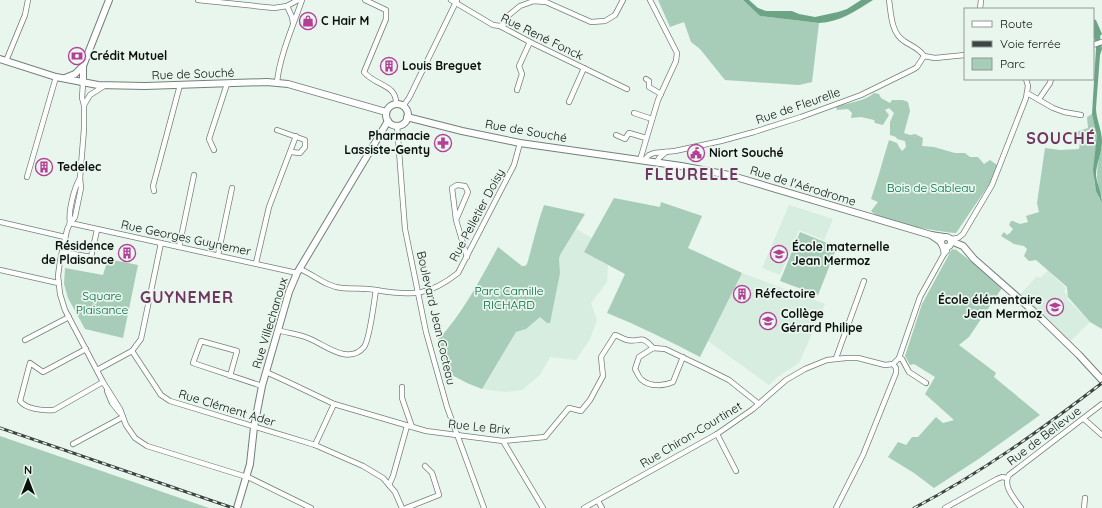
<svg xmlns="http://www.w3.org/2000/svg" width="1102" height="508" font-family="Quicksand,sans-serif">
  <rect width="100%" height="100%" fill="#e8f6ee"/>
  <g fill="#d7ede0">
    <polygon points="789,205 833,219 824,240 799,230 780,275 762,268"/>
    <polygon points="576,229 592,238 584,252 608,265 607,282 591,303 597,320 590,339 576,360 550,357 540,375 522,390 505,392 482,389 516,332 526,329 540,317 547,323 560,273 559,259 560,255"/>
    <polygon points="1048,271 1066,288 1064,291 1068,297 1067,299 1090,322 1070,341 1036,308 1020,295 1037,276 1040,278"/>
    <polygon points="742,273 825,304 799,363 780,375 769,385 708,341"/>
  </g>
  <g fill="#a7ccb7">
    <polygon points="658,0 743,0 760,16 819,23 812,82 799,85 725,80 700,49 691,42 684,22 670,27"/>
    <path d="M874,93L879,94L881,98L890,103L892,100H903L908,102L910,111L904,133L910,135L915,134L923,138L922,146L934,147L955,153H965L970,157H978L984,164L990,160L997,165L990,183L956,233C940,232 880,222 871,211L878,202L871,199C878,179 883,159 889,140L897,143L899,147L902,151L906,147L905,141L897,139L896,137L890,135V122L894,113L889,108L885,110L889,115L883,125L875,123L874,120L861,117L851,118L852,113L848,109L837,110L836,107C849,102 864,102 874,93Z"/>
    <path d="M1092,114C1094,121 1096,128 1097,136C1100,161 1086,176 1102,203V329L1090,322L1068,297L1067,287L1036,260L1029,261L1024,256L1027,249L1024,246L1014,244L1001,236L1004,232L1007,235L1010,233L1013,229L1009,225L1011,221H1013L1020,224L1028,222L1026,216L1039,212L1037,203L1045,148L1060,150L1079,149L1080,142L1076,132L1088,128L1087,117Z"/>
    <path d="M1102,146V197C1094,180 1097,164 1102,146Z"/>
    <path d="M614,198L660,207L661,202L702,216L688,248L742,273L700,357C670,341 639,326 607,313L625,274L584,252Z"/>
    <path d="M544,205L585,214L560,255L559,259L560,273L550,323H547L540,317L526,329L516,332L482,389L467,383L446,372L438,340C463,313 480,280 498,247L522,266H525L527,264C533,244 537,224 544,205Z"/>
    <polygon points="800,232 837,247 818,295 780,281"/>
    <polygon points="952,249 955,250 955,249 976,265 1002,288 969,337 959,345 996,373 994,377 1040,415 980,458 934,488 914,473 888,457 898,442 906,445 912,437 918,437 936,417 943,423 954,420 925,394 935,377 914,364 910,365 905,356 922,304"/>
    <polygon points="108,259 138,265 123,338 85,329 68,298 64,284 65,268 103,275"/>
    <polygon points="0,436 209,508 0,508"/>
  </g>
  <g fill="#6da486">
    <path d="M743,0H749L758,8L766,11H792L799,14L815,17L838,12L847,9L861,0H873C856,11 840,22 819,23L760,16Z"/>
    <path d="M1093,19L1096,20L1102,34L1100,36L1102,49L1100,55L1096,108C1096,119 1102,130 1102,141C1102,153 1096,164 1096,175C1097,185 1102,193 1102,203L1096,191L1093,170L1097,136L1092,114L1096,48L1093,31Z"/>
  </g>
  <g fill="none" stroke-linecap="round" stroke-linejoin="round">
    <g stroke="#738078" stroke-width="6">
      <g id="minor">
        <polyline points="198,0 274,8 287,6"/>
        <path d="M365,0L386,10V19L364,72C375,86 397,84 396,104"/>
        <polyline points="451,0 493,25 500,26 530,42 627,89"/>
        <path d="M889,0C891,13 891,33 904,41C911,46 919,48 924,56"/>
        <polyline points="980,9 981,0"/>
        <polyline points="293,23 292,17 287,6 298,0"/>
        <polyline points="500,26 504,24 509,15 520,6 534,1 546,2 591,22 605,21 615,15 623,0"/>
        <polyline points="1093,45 1102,42"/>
        <polyline points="924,56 935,58 965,55"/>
        <polyline points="6,61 25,15 28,0"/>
        <polyline points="646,79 649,81 649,87 661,94"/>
        <path d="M277,82C280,55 293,26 302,0"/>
        <polyline points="83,83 82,98 84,105 84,129 80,178 81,188 75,217 70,223 67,230 60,261 58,276 60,294 65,310 103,382 120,409 126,425 135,438 147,446 250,478 311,508"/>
        <polyline points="517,90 522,74 519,66 530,42"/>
        <polyline points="1027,93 1053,108 1064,112 1081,115"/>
        <polyline points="1039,99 1050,83 1051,79"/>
        <polyline points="569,102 584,68"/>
        <polyline points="84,105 90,95 104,86"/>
        <polyline points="403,106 409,98 457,0"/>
        <polyline points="634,113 652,119"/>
        <polyline points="397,125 405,229 426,332 447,407 484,508"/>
        <polyline points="277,130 305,140 305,147 300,153 291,152"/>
        <polyline points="616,135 625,139 629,133 646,138"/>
        <polyline points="214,150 209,139 227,84"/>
        <polyline points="640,160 658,100 676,61 677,53 650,0"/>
        <polyline points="643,161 649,155 654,153 675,151 721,141 754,132 801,117 861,95 914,69 917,67 924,56"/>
        <polyline points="657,162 659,158 666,152"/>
        <polyline points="27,177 56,77"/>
        <polyline points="154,191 153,186 180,85"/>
        <polyline points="456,220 468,192 465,186 457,185 452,188 456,220 467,257"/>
        <polyline points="0,222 65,237"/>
        <polyline points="70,223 297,273"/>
        <path d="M70,223C68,212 74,188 80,178"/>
        <polyline points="950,239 958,238 963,234 992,185 1026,98 1028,86 1026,79"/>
        <polyline points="942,245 944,254 947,251 947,247"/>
        <polyline points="179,247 194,175"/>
        <polyline points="62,252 91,257 97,230"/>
        <polyline points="218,255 232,188"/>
        <polyline points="256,263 269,207 296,136"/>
        <path d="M300,269C314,275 327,287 342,288C353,289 365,288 376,290"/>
        <polyline points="0,270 58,283"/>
        <path d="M278,330C287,333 298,334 308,338C324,344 348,366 364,347C370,339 374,301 376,290C412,296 429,296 458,273L514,165L520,143"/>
        <polyline points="25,340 69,317"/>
        <polyline points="653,348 665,349 705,368 729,380 759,404"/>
        <path d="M653,348L639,357L635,369C637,372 639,378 642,380C650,387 664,386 673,382L683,357"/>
        <path d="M86,349L43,372L30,363L20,401C26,409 43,411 54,410L103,382"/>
        <polyline points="132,351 161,395 170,401 315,445 363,466 383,478 395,492 402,508"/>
        <polyline points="836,358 864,281"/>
        <polyline points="899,358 902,359 909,372 926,383"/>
        <polyline points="97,370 132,351 141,339 161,243"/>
        <path d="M266,372L288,382L334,404L426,431L503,441L545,437L569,408L581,411L590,400L603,376L601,357L615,335C619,336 623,339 627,340C641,343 640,333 653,348"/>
        <polyline points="230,376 237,351 201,341 193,363 262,386"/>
        <polyline points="402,387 402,398 412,427"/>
        <polyline points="107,391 112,403 120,413"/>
        <polyline points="1084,419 1102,435"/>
        <polyline points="717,434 736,471"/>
        <polyline points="503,441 543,508"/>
        <polyline points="73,444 123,417"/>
        <polyline points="315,445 334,404"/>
        <polyline points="389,485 393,476 407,426"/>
        <polyline points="598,501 602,508"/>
        <polyline points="406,508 439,495 432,473 425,466"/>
        <polyline points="584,508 717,434 753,409 786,380 805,369 827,360 846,358 858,358 885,365 893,364 899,358 920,297 944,254"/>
        <polyline points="836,508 863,455 896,373 896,368 893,364"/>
        <polyline points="945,508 997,479 1002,477 1007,478"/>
        <path d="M1021,508C1015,499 1002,486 1009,475L1102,404"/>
        <polyline points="1084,508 1085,498"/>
      </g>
    </g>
    <g stroke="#738078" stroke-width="8">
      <g id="tertiary">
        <polyline points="0,59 56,77 98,85 145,86 267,82 288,84 386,112"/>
        <polyline points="65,78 75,74 83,66"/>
        <polyline points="83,83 83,66 109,0"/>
        <circle cx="397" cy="115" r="11"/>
        <polyline points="407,117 462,131 520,143 681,166 729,175 931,235"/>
        <circle cx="946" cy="242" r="5"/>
        <polyline points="951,241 963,246 974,259 1040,317 1079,355 1102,380"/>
        <polyline points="941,242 931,235 944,237"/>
        <polyline points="237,508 250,464 254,427 262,386 289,292 297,273 388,121"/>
      </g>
    </g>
    <use href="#minor" stroke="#fff" stroke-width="4.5"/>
    <use href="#tertiary" stroke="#fff" stroke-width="6"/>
    <g stroke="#3e4441" stroke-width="3">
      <g id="rail">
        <polyline points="0,428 233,508"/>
        <path d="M914,508C981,473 1042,429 1102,383"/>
      </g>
    </g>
    <use href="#rail" stroke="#e8f6ee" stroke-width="1.5" stroke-dasharray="4.5" stroke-linecap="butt"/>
  </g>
  <defs>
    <g id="shop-ring" transform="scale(0.9)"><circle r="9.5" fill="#e8f6ee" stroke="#b53f96" stroke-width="1.5"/><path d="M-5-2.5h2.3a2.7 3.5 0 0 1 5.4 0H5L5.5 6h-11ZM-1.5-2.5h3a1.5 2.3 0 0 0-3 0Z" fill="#b53f96"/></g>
    <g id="bank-ring" transform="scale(0.9)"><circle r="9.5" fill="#e8f6ee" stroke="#b53f96" stroke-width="1.5"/><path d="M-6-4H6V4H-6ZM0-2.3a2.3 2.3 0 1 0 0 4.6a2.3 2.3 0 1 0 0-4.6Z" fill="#b53f96"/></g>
    <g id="building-ring" transform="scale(0.9)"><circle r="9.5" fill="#e8f6ee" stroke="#b53f96" stroke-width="1.5"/><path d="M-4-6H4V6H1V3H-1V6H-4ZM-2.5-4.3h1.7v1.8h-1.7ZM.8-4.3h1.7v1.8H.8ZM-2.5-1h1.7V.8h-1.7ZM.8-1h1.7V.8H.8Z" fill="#b53f96"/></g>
    <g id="pharmacy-ring" transform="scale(0.9)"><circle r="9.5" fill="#e8f6ee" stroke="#b53f96" stroke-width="1.5"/><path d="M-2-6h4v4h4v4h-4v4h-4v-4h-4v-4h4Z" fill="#b53f96"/></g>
    <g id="civic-ring" transform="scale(0.9)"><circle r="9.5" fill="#e8f6ee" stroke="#b53f96" stroke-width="1.5"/><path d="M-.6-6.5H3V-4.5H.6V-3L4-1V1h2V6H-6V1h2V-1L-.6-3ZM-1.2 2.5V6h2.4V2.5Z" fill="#b53f96"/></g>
    <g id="school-ring" transform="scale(0.9)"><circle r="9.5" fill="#e8f6ee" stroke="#b53f96" stroke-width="1.5"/><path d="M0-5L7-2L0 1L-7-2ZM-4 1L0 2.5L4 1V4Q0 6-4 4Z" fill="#b53f96"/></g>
  </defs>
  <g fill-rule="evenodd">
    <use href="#shop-ring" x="308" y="21"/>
    <use href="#bank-ring" x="77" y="56"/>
    <use href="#building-ring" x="389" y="66"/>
    <use href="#pharmacy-ring" x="443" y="143"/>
    <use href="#civic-ring" x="696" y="153"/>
    <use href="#building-ring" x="44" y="167"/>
    <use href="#building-ring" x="127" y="253"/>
    <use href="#school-ring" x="779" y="254"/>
    <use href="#building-ring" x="742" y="294"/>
    <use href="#school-ring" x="1055" y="307"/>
    <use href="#school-ring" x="768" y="321"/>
  </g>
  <g text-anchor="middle" stroke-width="3.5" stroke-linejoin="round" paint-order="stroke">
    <g font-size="12" font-weight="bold" fill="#0a0e0c" stroke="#e8f6ee" text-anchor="start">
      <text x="321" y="25">C Hair M</text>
      <text x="90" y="60">Crédit Mutuel</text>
      <text x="402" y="70">Louis Breguet</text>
      <text x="430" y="140" text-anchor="end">Pharmacie<tspan x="430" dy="14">Lassiste-Genty</tspan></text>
      <text x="709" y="157">Niort Souché</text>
      <text x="57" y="171">Tedelec</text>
      <text x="114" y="250" text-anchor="end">Résidence<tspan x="114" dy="14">de Plaisance</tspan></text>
      <text x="792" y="251">École maternelle<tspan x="792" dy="14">Jean Mermoz</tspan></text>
      <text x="755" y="298">Réfectoire</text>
      <text x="1042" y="304" text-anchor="end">École élémentaire<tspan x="1042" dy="14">Jean Mermoz</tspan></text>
      <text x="781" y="318">Collège<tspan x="781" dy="14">Gérard Philipe</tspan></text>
    </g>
    <g font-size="12" fill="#0a0e0c" stroke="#e8f6ee">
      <text transform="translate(542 37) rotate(26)" y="4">Rue René Fonck</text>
      <text transform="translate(193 74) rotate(-2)" y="4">Rue de Souché</text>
      <text transform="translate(798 106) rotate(-19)" y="4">Rue de Fleurelle</text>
      <text transform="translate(526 131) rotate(10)" y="4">Rue de Souché</text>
      <text transform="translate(803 186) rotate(17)" y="4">Rue de l'Aérodrome</text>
      <text transform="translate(477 215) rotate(-62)" y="4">Rue Pelletier Doisy</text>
      <text transform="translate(186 238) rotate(12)" y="4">Rue Georges Guynemer</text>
      <text transform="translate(436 318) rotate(77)" y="4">Boulevard Jean Cocteau</text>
      <text transform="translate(270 323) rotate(-73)" y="4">Rue Villechanoux</text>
      <text transform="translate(227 408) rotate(17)" y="4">Rue Clément Ader</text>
      <text transform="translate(479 427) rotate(6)" y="4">Rue Le Brix</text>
      <text transform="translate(691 435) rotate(-31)" y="4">Rue Chiron-Courtinet</text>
      <text transform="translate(1044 436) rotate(-37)" y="4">Rue de Bellevue</text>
    </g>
    <g font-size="12" fill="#016742" stroke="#e8f6ee">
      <text x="931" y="192">Bois de Sableau</text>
      <text x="509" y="295">Parc Camille<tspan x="509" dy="14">RICHARD</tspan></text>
      <text x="102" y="300">Square<tspan x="102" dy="14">Plaisance</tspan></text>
    </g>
    <g font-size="16" font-weight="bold" letter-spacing="1" fill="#713660" stroke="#e8f6ee">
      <text x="1061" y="144">SOUCHÉ</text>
      <text x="692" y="180">FLEURELLE</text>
      <text x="187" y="303">GUYNEMER</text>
    </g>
  </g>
  <rect x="964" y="8" width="130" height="72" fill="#e8f6ee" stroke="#8f9994"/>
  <rect x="972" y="21" width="20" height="6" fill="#ffffff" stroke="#8f9994"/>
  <text x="1000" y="28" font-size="12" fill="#0a0e0c">Route</text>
  <rect x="972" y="41" width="20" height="6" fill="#3e4441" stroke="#8f9994"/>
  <text x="1000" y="48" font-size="12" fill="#0a0e0c">Voie ferrée</text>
  <rect x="972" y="58" width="20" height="12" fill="#a7ccb7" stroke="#8f9994"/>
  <text x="1000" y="68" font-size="12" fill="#0a0e0c">Parc</text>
  <g transform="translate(28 480)" stroke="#e8f6ee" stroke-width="3" paint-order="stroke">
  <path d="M0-3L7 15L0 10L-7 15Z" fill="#0a0e0c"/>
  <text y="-6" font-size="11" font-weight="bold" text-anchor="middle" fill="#0a0e0c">N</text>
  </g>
</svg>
